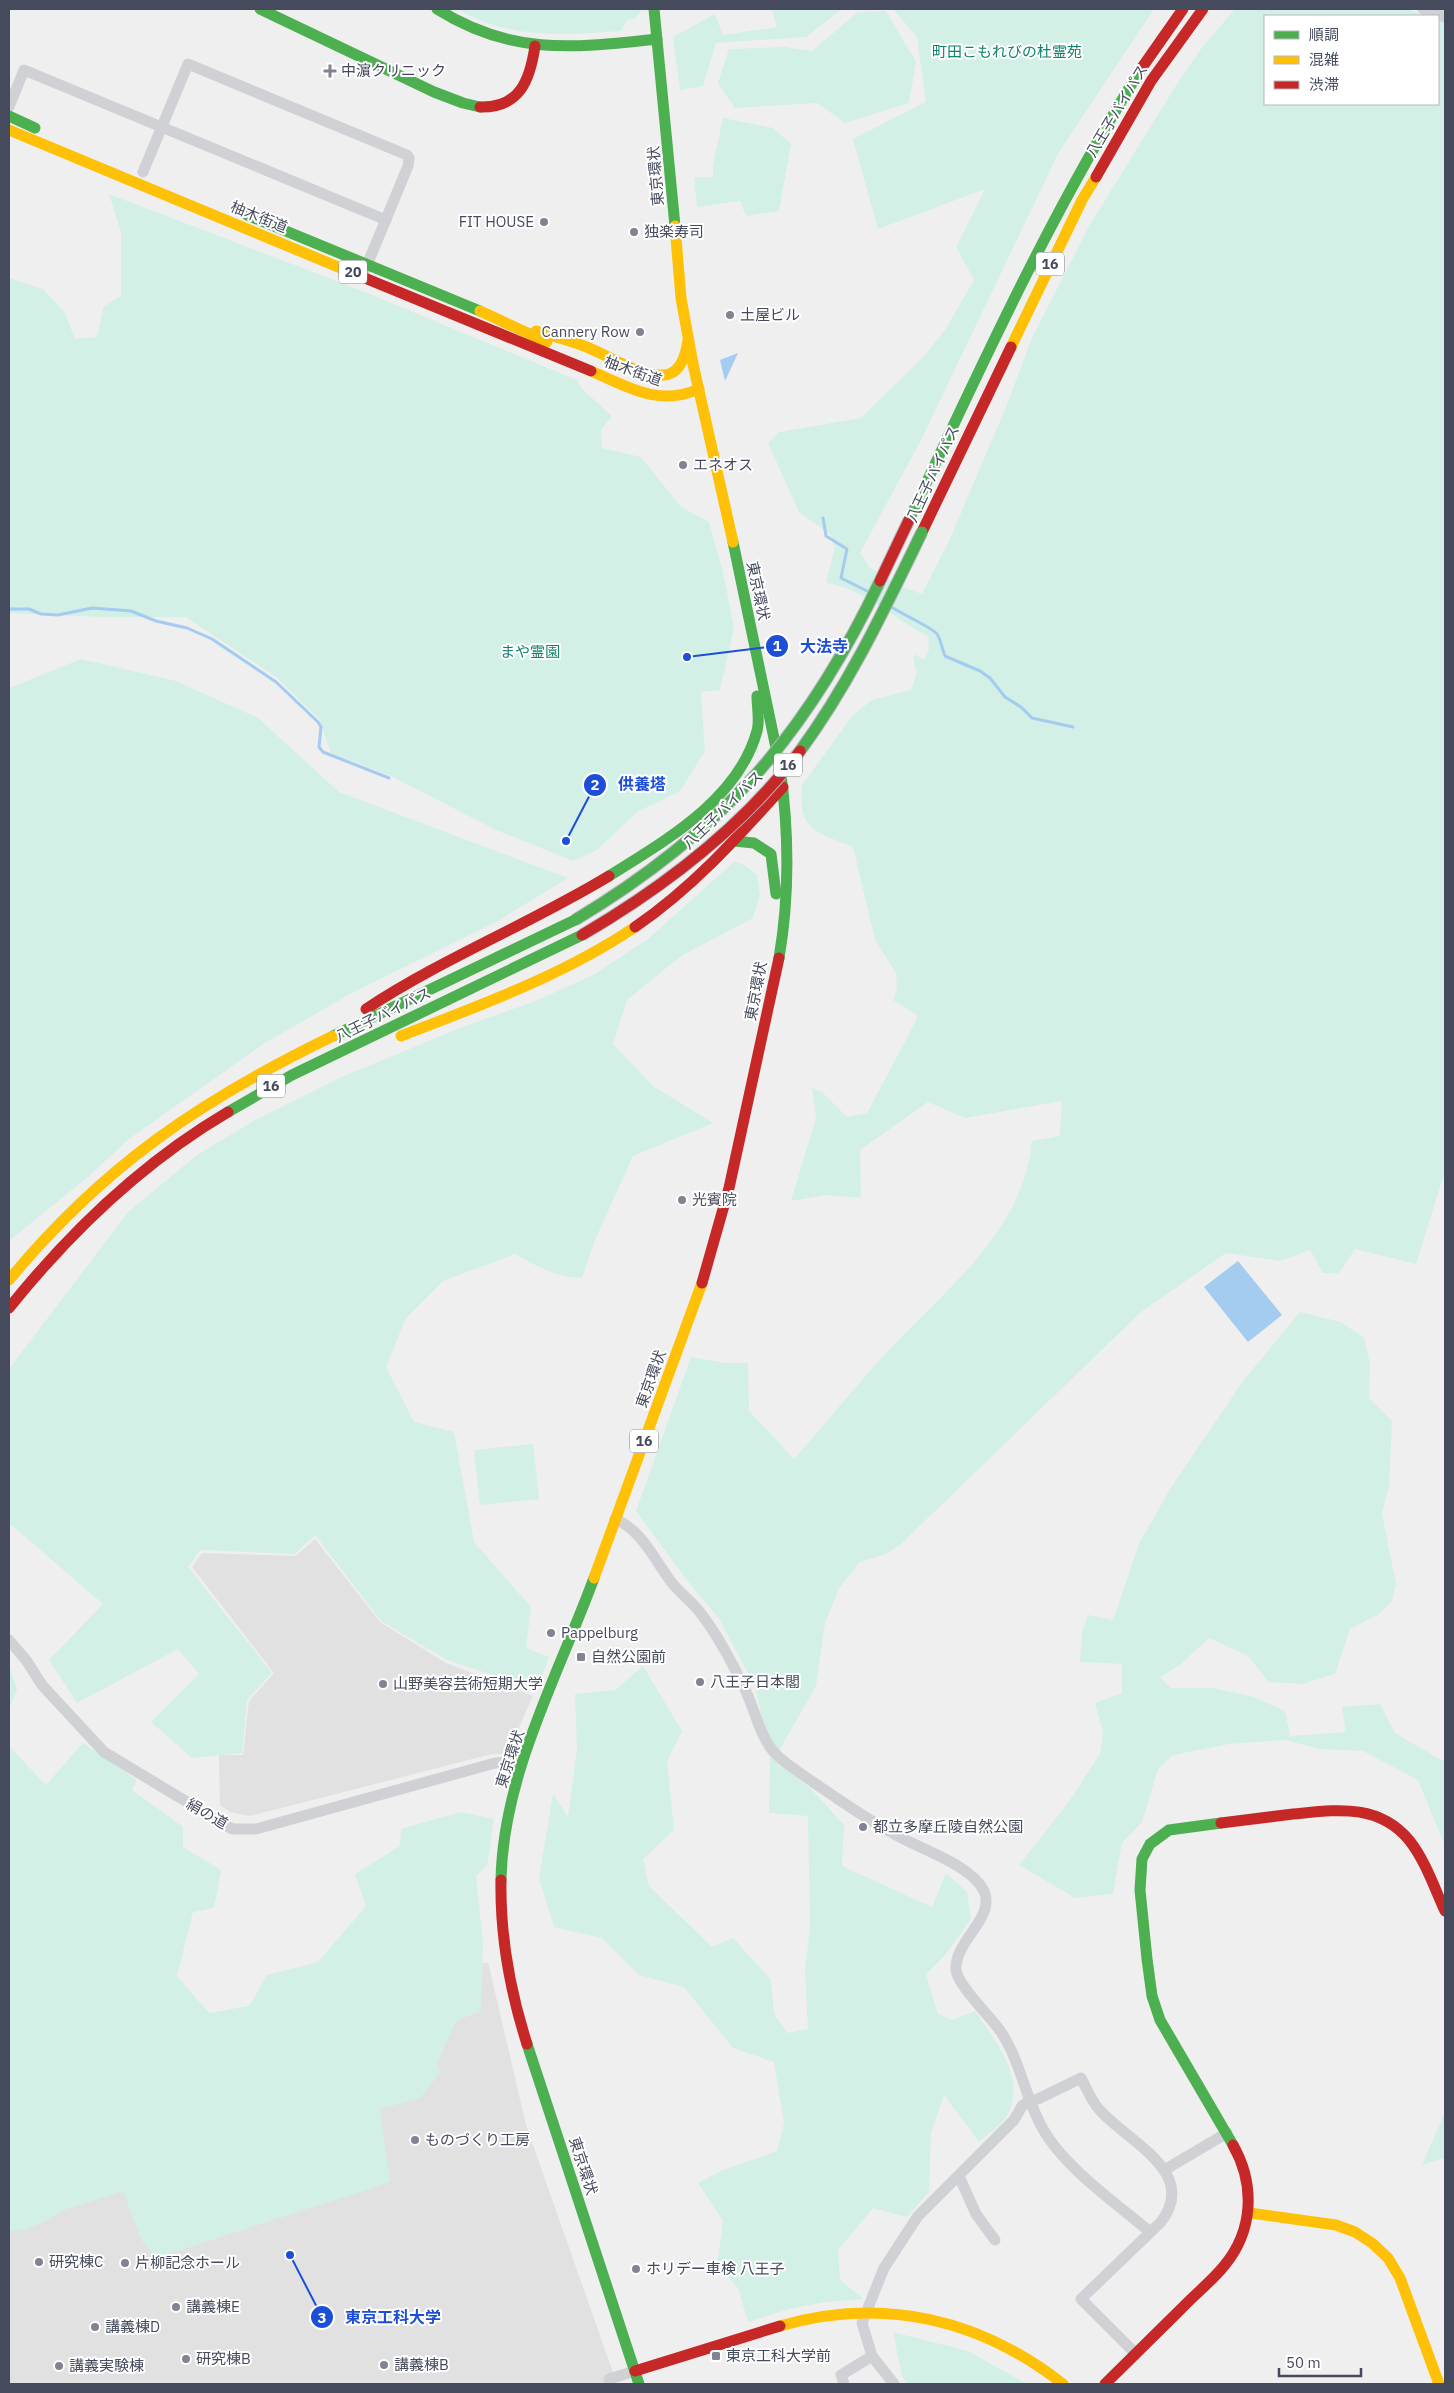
<svg xmlns="http://www.w3.org/2000/svg" width="1454" height="2393" font-family="'IBM Plex Sans','Noto Sans JP',sans-serif">
  <rect width="100%" height="100%" fill="#f0efef"/>
  <g fill="#e1e1e1">
    <polygon points="315,1539 380,1622 446,1663 533,1696 510,1748 501,1754 492,1754 250,1816 230,1812 220,1805 219,1755 243,1755 249,1701 274,1673 192,1567 202,1553 296,1556"/>
    <polygon points="488,1962 526,2125 617,2384 9,2384 9,2014 86,2048 366,1996"/>
  </g>
  <g fill="#d2f0e6">
    <path d="M458,9H641V11L635,19H628L621,31C565,35 509,40 458,9Z"/>
    <polygon points="772,9 842,9 806,37 716,43 703,86 680,90 673,37 715,14 723,35 777,27"/>
    <path d="M893,9H1154L1059,152L921,440L860,553L870,568L906,588L922,594L949,541L1006,407L1032,338L1089,226L1177,84L1203,46L1235,9H1407L1428,16H1265V104H1438V20L1445,22V1171L1416,1264L1355,1249L1339,1273H1323L1310,1250L1280,1261L1226,1253L1141,1312L900,1545L886,1554L860,1562L839,1588L825,1623L816,1686L779,1751L769,1736L763,1721L755,1687L720,1620L686,1579L636,1511L691,1357L726,1363H748L749,1411L794,1459C826,1423 856,1385 889,1350C946,1289 1024,1230 1032,1141L1060,1136L1062,1101L965,1118L928,1102L860,1150L861,1198L826,1195L791,1201L816,1118L812,1088L822,1092L847,1117L867,1113L917,1019V1015L893,1000L897,989L896,973L875,940L853,847C815,831 798,832 802,785L853,715L872,700L911,690L917,671L914,664V654L924,660L929,649L928,636C894,620 864,588 826,583L835,547L831,535L799,512L768,443L779,432L861,418L924,356L945,330L974,280L956,247L985,189L878,229L853,139L926,102L917,37Z"/>
    <polygon points="886,11 916,62 909,103 845,123 817,103 735,108 718,83 729,49 784,47 812,51 858,12"/>
    <polygon points="723,118 773,128 791,144 779,211 746,216 740,201 697,207 694,177 713,177 713,165"/>
    <polygon points="109,194 360,290 577,380 581,388 612,416 601,430 602,448 641,457 681,507 709,522 723,572 734,628 720,690 701,692 705,751 680,791 637,812 597,850 573,861 496,830 391,776 331,753 319,719 276,677 186,617 104,617 9,613 9,278 43,289 65,313 75,339 97,337 104,306 121,296 121,232"/>
    <polygon points="81,659 176,681 258,718 339,792 568,878 498,921 352,993 265,1043 129,1139 89,1176 9,1241 9,688"/>
    <path d="M735,861L746,866L757,875L760,895L753,918L681,956L627,1000L613,1044L653,1086L713,1123L633,1156L595,1240L582,1278C553,1276 540,1268 515,1254L443,1281L406,1318L386,1367L414,1422L454,1432L474,1542L531,1607L526,1648L549,1657L537,1687L526,1686L447,1660L381,1621L315,1535L295,1554L200,1550L188,1567L272,1673L247,1700L242,1753L192,1758L151,1722L199,1674L178,1649L77,1703L49,1660L103,1604L9,1523V1369L128,1212L197,1155L255,1120L344,1076L465,1026L538,1000L595,974L648,939Z"/>
    <polygon points="1300,1312 1341,1322 1364,1338 1370,1364 1369,1398 1392,1421 1389,1485 1382,1514 1396,1584 1392,1601 1379,1614 1350,1629 1335,1674 1302,1684 1269,1682 1248,1656 1209,1638 1180,1665 1160,1677 1171,1688 1212,1688 1251,1696 1285,1711 1290,1736 1346,1732 1342,1707 1380,1704 1395,1733 1445,1762 1445,1846 1418,1780 1363,1751 1320,1749 1285,1740 1229,1744 1173,1755 1158,1769 1142,1822 1122,1843 1113,1894 1075,1898 1019,1865 1068,1803 1100,1754 1103,1732 1095,1703 1122,1693 1122,1664 1080,1662 1082,1632 1088,1615 1113,1620 1139,1544 1170,1489 1243,1381"/>
    <polygon points="533,1444 539,1499 480,1505 474,1450"/>
    <polygon points="9,1664 17,1690 9,1709"/>
    <path d="M643,1666L682,1731L667,1761L674,1830L643,1859L649,1886L712,1947L733,1938L771,1980L774,2014L788,2033L808,2029L805,1970L810,1928L808,1816L769,1813L770,1757L812,1790L844,1825L842,1866L932,1907L946,1873L967,1892L971,1919L946,1954L926,1974L938,2014L952,2020L975,2011C995,2041 1028,2079 1007,2116C1001,2126 987,2134 979,2142L944,2095L931,2133L929,2192L907,2217L873,2208L838,2250L840,2280L864,2299L826,2302L789,2309L748,2322L738,2288L717,2265L723,2221L698,2183L721,2171L777,2151L784,2123L774,2062L733,2048L684,1987L639,1975L602,1938L554,1927L539,1878L553,1794L568,1817L577,1750L575,1694L615,1690Z"/>
    <polygon points="83,1743 137,1780 132,1790 183,1827 183,1847 221,1870 214,1908 193,1912 177,1976 209,2013 249,2006 267,1975 318,1962 366,1906 355,1874 400,1846 401,1829 461,1812 494,1819 487,1866 476,1876 483,1942 481,2011 456,2021 437,2063 440,2073 420,2098 380,2109 390,2182 157,2258 142,2241 123,2191 61,2211 44,2222 22,2230 9,2231 9,1746 46,1785"/>
    <polygon points="1445,2112 1445,2158 1422,2165"/>
    <polygon points="893,2332 968,2351 1027,2384 908,2384 902,2377"/>
  </g>
  <g fill="#a4cbf0">
    <polygon points="738,353 725,381 720,360"/>
    <polygon points="1238,1261 1282,1315 1248,1342 1204,1287"/>
  </g>
  <g fill="none" stroke-linecap="round" stroke-linejoin="round">
    <g stroke="#a4cbf0" stroke-width="3">
      <polyline points="823,518 826,536 847,549 841,578 867,591"/>
      <path d="M893,608C902,614 933,628 937,634C941,640 942,649 945,656L980,671L990,678L1005,697L1021,707L1032,718L1073,727"/>
      <polyline points="9,609 29,609 41,614 58,615 92,608 131,611 156,621 187,628 212,639 276,682 318,722 321,727 319,747 323,752 389,778"/>
    </g>
    <g stroke="#d0d1d5" stroke-width="11">
      <polyline points="1423,9 1445,17"/>
      <polyline points="9,107 24,70 386,220"/>
      <polyline points="143,172 188,64 407,155 409,158 408,166 365,270"/>
      <path d="M615,1519C642,1530 655,1561 672,1583C680,1593 691,1601 699,1611C717,1634 730,1659 743,1685C754,1706 758,1732 773,1751C782,1763 824,1789 838,1799C857,1812 876,1824 896,1835C920,1849 972,1865 984,1891C996,1918 954,1941 956,1970C958,1986 991,2017 1001,2032C1021,2062 1025,2098 1043,2129C1064,2167 1116,2203 1150,2232"/>
      <polyline points="9,1640 26,1660 42,1685 104,1752 232,1829 256,1829 495,1763 506,1762 521,1767"/>
      <polyline points="1166,2169 1227,2133"/>
      <polyline points="959,2176 976,2214 995,2240"/>
      <polyline points="609,2379 635,2371"/>
      <polyline points="844,2384 841,2375 872,2356"/>
      <path d="M894,2384L872,2356L862,2323L884,2268L918,2216L1014,2120L1022,2106L1029,2101L1038,2099L1081,2078C1086,2087 1091,2100 1098,2108C1124,2140 1200,2171 1161,2222L1081,2299L1136,2354"/>
    </g>
    <g stroke="#4caf50" stroke-width="11">
      <polyline points="260,9 434,92 463,103 480,107"/>
      <path d="M437,9C512,56 573,48 657,39"/>
      <polyline points="654,9 675,226"/>
      <polyline points="9,116 35,128"/>
      <polyline points="247,215 480,311"/>
      <path d="M909,520C981,366 1051,213 1141,69"/>
      <path d="M733,542L780,767C789,831 790,894 779,958"/>
      <polyline points="734,841 754,843 771,854 776,894"/>
      <path d="M609,876C666,840 738,800 757,731C760,721 757,707 757,696"/>
      <polyline points="333,1036 575,920"/>
      <polyline points="228,1112 292,1075 582,935"/>
      <polyline points="1221,1823 1169,1830 1150,1844 1142,1859 1140,1890 1147,1959 1152,1996 1160,2020 1233,2145"/>
      <path d="M501,1880C503,1774 558,1676 594,1578"/>
      <polyline points="527,2044 639,2384"/>
    </g>
    <g stroke="#ffc107" stroke-width="11">
      <polyline points="9,130 355,274"/>
      <polyline points="675,226 681,298 693,364 733,542"/>
      <polyline points="480,311 547,342"/>
      <path d="M536,331C552,336 568,340 584,346C606,354 640,377 664,375C681,374 686,354 688,340"/>
      <polyline points="1011,347 1082,200 1096,177"/>
      <path d="M591,371C629,387 658,407 699,389"/>
      <path d="M401,1036C481,1005 564,975 635,927"/>
      <path d="M9,1280C103,1166 201,1100 333,1036"/>
      <polyline points="594,1578 702,1283"/>
      <polyline points="1250,2213 1336,2225 1355,2232 1372,2243 1388,2258 1400,2278 1439,2384"/>
      <path d="M780,2326C883,2296 980,2319 1063,2384"/>
    </g>
    <g stroke="#c62828" stroke-width="11">
      <polyline points="1141,69 1183,9"/>
      <path d="M480,107C520,108 530,80 535,46"/>
      <polyline points="1096,177 1151,81 1203,9"/>
      <polyline points="355,274 591,371"/>
      <polyline points="922,532 1011,347"/>
      <path d="M635,927C692,888 737,838 783,787"/>
      <path d="M366,1009C443,958 530,924 609,876"/>
      <polyline points="702,1283 729,1188 779,958"/>
      <path d="M9,1308C71,1231 143,1162 228,1112"/>
      <path d="M1221,1823C1245,1820 1269,1817 1293,1814C1336,1810 1378,1803 1409,1840C1425,1860 1434,1887 1445,1911"/>
      <path d="M501,1880C500,1937 510,1991 527,2044"/>
      <polyline points="635,2371 780,2326"/>
      <path d="M1105,2384C1130,2359 1156,2334 1181,2309C1195,2294 1212,2281 1224,2266C1254,2230 1255,2184 1233,2145"/>
    </g>
    <g stroke="#b4b5bf" stroke-width="13" stroke-linecap="butt">
      <g id="fast-bridge">
        <path d="M800,751C850,683 885,608 922,532"/>
        <path d="M575,920C722,832 806,736 880,581"/>
      </g>
    </g>
    <g stroke="#b4b5bf" stroke-width="13" stroke-linecap="butt">
      <g id="jam-bridge">
        <polyline points="880,581 909,520"/>
        <path d="M582,935C664,887 742,828 800,751"/>
      </g>
    </g>
    <use href="#fast-bridge" stroke="#4caf50" stroke-width="11"/>
    <use href="#jam-bridge" stroke="#c62828" stroke-width="11"/>
  </g>
  <g fill="#818490" stroke="#fff" stroke-width="2">
    <path d="M327.5 63.5h5v5h5v5h-5v5h-5v-5h-5v-5h5z"/>
    <circle cx="544" cy="222" r="5"/>
    <circle cx="634" cy="232" r="5"/>
    <circle cx="730" cy="315" r="5"/>
    <circle cx="640" cy="332" r="5"/>
    <circle cx="683" cy="465" r="5"/>
    <circle cx="682" cy="1200" r="5"/>
    <circle cx="551" cy="1633" r="5"/>
    <rect x="576" y="1652" width="10" height="10" rx="2.5"/>
    <circle cx="700" cy="1682" r="5"/>
    <circle cx="383" cy="1684" r="5"/>
    <circle cx="863" cy="1827" r="5"/>
    <circle cx="415" cy="2140" r="5"/>
    <circle cx="39" cy="2262" r="5"/>
    <circle cx="125" cy="2263" r="5"/>
    <circle cx="636" cy="2269" r="5"/>
    <circle cx="176" cy="2307" r="5"/>
    <circle cx="95" cy="2327" r="5"/>
    <rect x="711" y="2351" width="10" height="10" rx="2.5"/>
    <circle cx="186" cy="2359" r="5"/>
    <circle cx="384" cy="2365" r="5"/>
    <circle cx="59" cy="2366" r="5"/>
  </g>
  <g text-anchor="middle" stroke-width="4" stroke-linejoin="round" paint-order="stroke">
    <g fill="#fff" stroke="#7d818e" stroke-width="1">
      <rect x="1036" y="252.5" width="28" height="23" rx="4"/>
      <rect x="339" y="260.5" width="28" height="23" rx="4"/>
      <rect x="774" y="753.5" width="28" height="23" rx="4"/>
      <rect x="257" y="1074.5" width="28" height="23" rx="4"/>
      <rect x="630" y="1429.5" width="28" height="23" rx="4"/>
    </g>
    <g font-size="14" font-weight="bold" fill="#454b5d">
      <text x="1050" y="269">16</text>
      <text x="353" y="277">20</text>
      <text x="788" y="770">16</text>
      <text x="271" y="1091">16</text>
      <text x="644" y="1446">16</text>
    </g>
    <g font-size="15" fill="#12836b" stroke="#fff">
      <text x="1007" y="57">町田こもれびの杜霊苑</text>
      <text x="530" y="657">まや霊園</text>
    </g>
    <g font-size="15" fill="#454b5d" stroke="#fff" text-anchor="start">
      <text x="341" y="76">中濵クリニック</text>
      <text x="534" y="227" text-anchor="end">FIT HOUSE</text>
      <text x="644" y="237">独楽寿司</text>
      <text x="740" y="320">土屋ビル</text>
      <text x="630" y="337" text-anchor="end">Cannery Row</text>
      <text x="693" y="470">エネオス</text>
      <text x="692" y="1205">光賓院</text>
      <text x="561" y="1638">Pappelburg</text>
      <text x="591" y="1662">自然公園前</text>
      <text x="710" y="1687">八王子日本閣</text>
      <text x="393" y="1689">山野美容芸術短期大学</text>
      <text x="873" y="1832">都立多摩丘陵自然公園</text>
      <text x="425" y="2145">ものづくり工房</text>
      <text x="49" y="2267">研究棟C</text>
      <text x="135" y="2268">片柳記念ホール</text>
      <text x="646" y="2274">ホリデー車検 八王子</text>
      <text x="186" y="2312">講義棟E</text>
      <text x="105" y="2332">講義棟D</text>
      <text x="726" y="2361">東京工科大学前</text>
      <text x="196" y="2364">研究棟B</text>
      <text x="394" y="2370">講義棟B</text>
      <text x="69" y="2371">講義実験棟</text>
    </g>
    <g font-size="15" fill="#454b5d" stroke="#fff">
      <text transform="translate(1117 111) rotate(-59)" y="5">八王子バイパス</text>
      <text transform="translate(656 176) rotate(-95)" y="5">東京環状</text>
      <text transform="translate(259 217) rotate(22)" y="5">柚木街道</text>
      <text transform="translate(633 371) rotate(20)" y="5">柚木街道</text>
      <text transform="translate(933 474) rotate(-65)" y="5">八王子バイパス</text>
      <text transform="translate(758 591) rotate(78)" y="5">東京環状</text>
      <text transform="translate(723 810) rotate(-44)" y="5">八王子バイパス</text>
      <text transform="translate(756 991) rotate(-79)" y="5">東京環状</text>
      <text transform="translate(383 1015) rotate(-26)" y="5">八王子バイパス</text>
      <text transform="translate(651 1379) rotate(-70)" y="5">東京環状</text>
      <text transform="translate(510 1759) rotate(-72)" y="5">東京環状</text>
      <text transform="translate(207 1814) rotate(30)" y="5">絹の道</text>
      <text transform="translate(583 2166) rotate(72)" y="5">東京環状</text>
    </g>
  </g>
  <path fill="none" stroke="#1d4ed8" stroke-width="2" d="M687 657L777 646M566 841L595 785M290 2255L322 2317"/>
  <g fill="#1d4ed8" stroke="#fff" stroke-width="2">
    <circle cx="687" cy="657" r="5"/>
    <circle cx="566" cy="841" r="5"/>
    <circle cx="290" cy="2255" r="5"/>
    <circle cx="777" cy="646" r="12"/>
    <circle cx="595" cy="785" r="12"/>
    <circle cx="322" cy="2317" r="12"/>
  </g>
  <g font-size="15" text-anchor="middle" font-weight="bold" fill="#fff">
    <text x="777" y="651">1</text>
    <text x="595" y="790">2</text>
    <text x="322" y="2323">3</text>
  </g>
  <g font-size="16" text-anchor="middle" font-weight="bold" fill="#1d4ed8" stroke="#fff" stroke-width="4" stroke-linejoin="round" paint-order="stroke">
    <text x="824" y="652">大法寺</text>
    <text x="642" y="790">供養塔</text>
    <text x="393" y="2323">東京工科大学</text>
  </g>
  <rect width="1454" height="2393" fill="none" stroke="#454b5d" stroke-width="20"/>
  <rect x="1264" y="15" width="175" height="90" fill="#ffffff" stroke="#b5b7be"/>
  <rect x="1274" y="31" width="25" height="8" fill="#4caf50" stroke="#b5b7be"/>
  <text x="1309" y="40" font-size="15" fill="#454b5d">順調</text>
  <rect x="1274" y="56" width="25" height="8" fill="#ffc107" stroke="#b5b7be"/>
  <text x="1309" y="65" font-size="15" fill="#454b5d">混雑</text>
  <rect x="1274" y="81" width="25" height="8" fill="#c62828" stroke="#b5b7be"/>
  <text x="1309" y="90" font-size="15" fill="#454b5d">渋滞</text>
  <path d="M1279 2368v8h82v-8" fill="none" stroke="#454b5d" stroke-width="2.5"/>
  <text x="1286" y="2368" font-size="15" fill="#454b5d" stroke="#ffffff" stroke-width="4" paint-order="stroke">50 m</text>
</svg>
